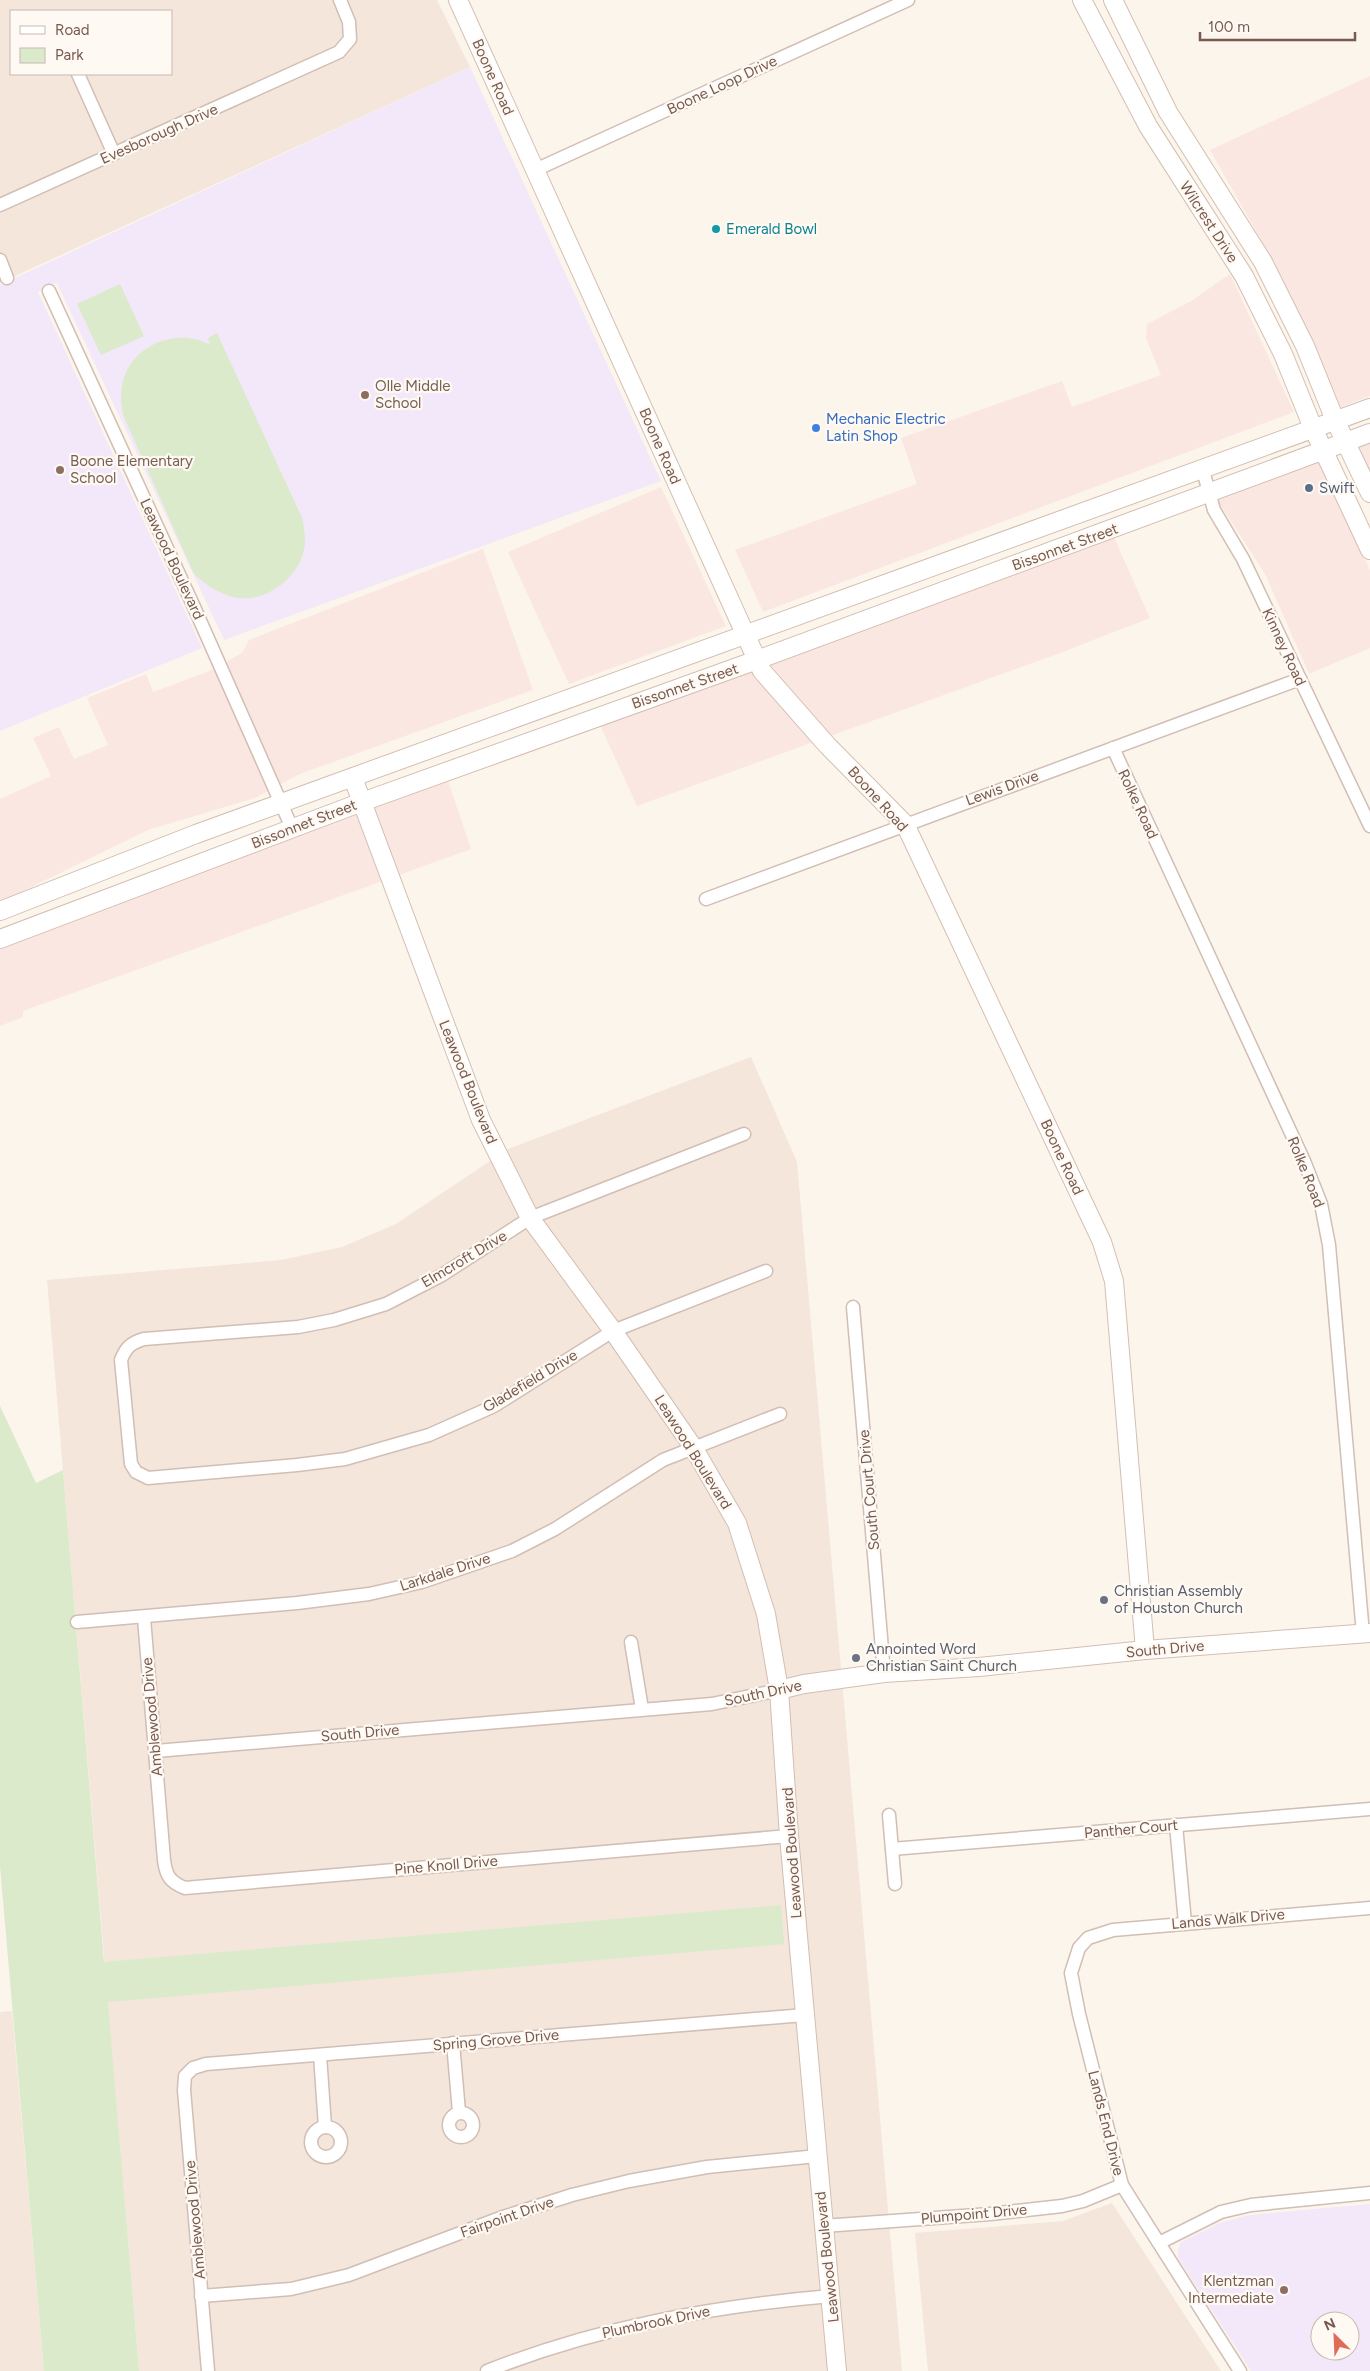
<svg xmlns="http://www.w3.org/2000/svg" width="1370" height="2371" font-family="Figtree,sans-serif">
  <rect width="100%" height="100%" fill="#fcf5ec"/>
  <g fill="#f4e6db" fill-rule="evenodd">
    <path d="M0,0H437L470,67L0,283ZM11,11H171V74H11Z"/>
    <polygon points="751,1057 797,1162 902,2371 139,2371 47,1280 281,1260 342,1247 396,1224 508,1149"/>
    <polygon points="12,2011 44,2371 0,2371 0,2012"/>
    <polygon points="1112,2203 1221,2371 928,2371 915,2233 1063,2221"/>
  </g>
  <g fill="#fbe7e1">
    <polygon points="1370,76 1370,396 1341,407 1282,277 1210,150"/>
    <polygon points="1230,274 1294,412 763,612 735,550 917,484 901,438 1062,381 1072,407 1161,375 1146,338 1147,324 1191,301"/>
    <polygon points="1370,442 1370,470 1359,447"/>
    <polygon points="1321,458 1370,570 1370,648 1309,674 1265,574 1216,498"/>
    <polygon points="661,487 726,626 569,684 508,552"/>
    <polygon points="1112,533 1150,618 1060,653 637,806 600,725"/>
    <polygon points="483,549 533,690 300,774 255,798 148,830 17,894 0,900 0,799 51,776 33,738 59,727 74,759 108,745 87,698 146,674 153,692 207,672 242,653 249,640"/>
    <polygon points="447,778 471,849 23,1011 23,1017 0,1026 0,946"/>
  </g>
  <g fill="#f2e8f9" fill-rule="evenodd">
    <polygon points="470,67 661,481 224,640 57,283 38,292 202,648 0,731 0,285"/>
    <path d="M1370,2204V2371H1251L1178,2258V2249L1181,2242L1220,2223L1249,2215ZM1320,2321H1350V2351H1320Z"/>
  </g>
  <g fill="#daeaca">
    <polygon points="120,284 144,336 101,355 77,304"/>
    <path d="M217,333L303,520C304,528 305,536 305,543C303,576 265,605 233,597C217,593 207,585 194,574L123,415C121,404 120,392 123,381C133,344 178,327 210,345L208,338Z"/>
    <polygon points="0,1406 36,1483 63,1470 104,1962 781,1905 784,1944 108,2002 139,2371 44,2371 0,1866"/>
  </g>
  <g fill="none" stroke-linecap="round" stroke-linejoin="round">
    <g stroke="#d1beb4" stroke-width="15">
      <g id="street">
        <polyline points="78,74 114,154"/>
        <polyline points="535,170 908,0"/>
        <polyline points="0,205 339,52 350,39 349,22 340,0"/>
        <polyline points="0,260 7,278"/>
        <polyline points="49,291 194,607 292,828"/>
        <polyline points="1202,467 1214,510 1243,559 1370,826"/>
        <polyline points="1113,748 1304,1161 1321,1204 1329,1245 1363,1634"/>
        <polyline points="706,899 1300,679"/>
        <path d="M744,1134L530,1218L442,1275L386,1304L334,1320L298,1327L144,1339C131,1343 126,1347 121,1360L131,1464L136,1472L148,1478L297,1465L345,1459L429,1435L494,1406L613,1331L766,1271"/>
        <polyline points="853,1307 884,1673"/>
        <path d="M144,1618L164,1860C166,1876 170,1882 185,1888L789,1836"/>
        <polyline points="77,1622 297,1603 369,1594 422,1582 512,1551 555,1529 663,1460 780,1414"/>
        <polyline points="631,1642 642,1709"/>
        <polyline points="156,1751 712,1704 779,1690"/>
        <polyline points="889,1815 895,1884"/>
        <polyline points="1176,1825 1185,1923"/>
        <polyline points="892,1849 1370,1809"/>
        <polyline points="453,2043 459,2112"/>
        <polyline points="320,2055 325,2127"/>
        <circle cx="461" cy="2125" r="12"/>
        <circle cx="326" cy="2142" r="15"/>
        <polyline points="823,2226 990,2214 1062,2206 1083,2201 1122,2185"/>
        <polyline points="1159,2243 1221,2212 1251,2205 1370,2193"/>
        <polyline points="201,2296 291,2289 349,2275 500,2218 572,2195 629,2181 707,2167 817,2156"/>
        <polyline points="208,2371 184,2090 185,2076 193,2068 206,2064 805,2015"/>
        <path d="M487,2371C598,2327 713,2306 831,2296"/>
        <polyline points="1240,2371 1122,2185 1079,2014 1071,1973 1079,1948 1088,1938 1113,1930 1370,1908"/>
      </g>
    </g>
    <g stroke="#d4beb1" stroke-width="20">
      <g id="secondary">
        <polyline points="458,0 762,671 827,745 905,824 1102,1242 1114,1281 1145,1650"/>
        <polyline points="1082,0 1148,126 1244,276 1283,354 1313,428 1370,550"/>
        <polyline points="1113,0 1168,112 1263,262 1305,346 1335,420 1370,493"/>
        <polyline points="353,778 481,1120 530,1218 613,1331 693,1447 737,1523 766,1614 779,1690 789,1836 837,2371"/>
        <polyline points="0,911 196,834 1370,408"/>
        <polyline points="0,939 362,802 757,660 1370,433"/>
        <polyline points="779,1690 804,1684 884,1673 979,1667 1145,1650 1370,1633"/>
      </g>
    </g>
    <use href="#street" stroke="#fff" stroke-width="12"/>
    <use href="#secondary" stroke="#fff" stroke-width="18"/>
  </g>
  <circle fill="#0f9aa8" stroke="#fef9f3" stroke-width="2" cx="716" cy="229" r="5"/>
  <g fill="#8d6e63" stroke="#fef9f3" stroke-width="2">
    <circle cx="365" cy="395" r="5"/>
    <circle cx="60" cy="470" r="5"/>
    <circle cx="1284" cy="2290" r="5"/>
  </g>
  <circle fill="#3f7fe0" stroke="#fef9f3" stroke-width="2" cx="816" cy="428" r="5"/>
  <circle fill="#5c6f8a" stroke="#fef9f3" stroke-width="2" cx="1309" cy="488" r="5"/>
  <g fill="#6b7280" stroke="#fef9f3" stroke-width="2">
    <circle cx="1104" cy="1600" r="5"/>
    <circle cx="856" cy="1658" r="5"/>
  </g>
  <g text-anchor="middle" stroke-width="4.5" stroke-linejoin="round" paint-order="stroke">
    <g font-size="15" fill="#775a4f" stroke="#fef9f3">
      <text transform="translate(493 77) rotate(66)" y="5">Boone Road</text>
      <text transform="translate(722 85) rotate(-25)" y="5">Boone Loop Drive</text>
      <text transform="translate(159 134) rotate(-24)" y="5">Evesborough Drive</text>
      <text transform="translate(1209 222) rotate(57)" y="5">Wilcrest Drive</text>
      <text transform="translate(660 446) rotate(66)" y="5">Boone Road</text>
      <text transform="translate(1065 547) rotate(-20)" y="5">Bissonnet Street</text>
      <text transform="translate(172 559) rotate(65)" y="5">Leawood Boulevard</text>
      <text transform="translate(1284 647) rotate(65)" y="5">Kinney Road</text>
      <text transform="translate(685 686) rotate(-19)" y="5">Bissonnet Street</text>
      <text transform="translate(1002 788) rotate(-20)" y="5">Lewis Drive</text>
      <text transform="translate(878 799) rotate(48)" y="5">Boone Road</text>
      <text transform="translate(1138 804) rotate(65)" y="5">Rolke Road</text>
      <text transform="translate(304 824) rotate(-21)" y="5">Bissonnet Street</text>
      <text transform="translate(468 1082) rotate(68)" y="5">Leawood Boulevard</text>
      <text transform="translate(1062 1157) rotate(65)" y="5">Boone Road</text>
      <text transform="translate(1306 1172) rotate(68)" y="5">Rolke Road</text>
      <text transform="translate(464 1259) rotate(-31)" y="5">Elmcroft Drive</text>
      <text transform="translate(530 1381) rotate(-31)" y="5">Gladefield Drive</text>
      <text transform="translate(693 1452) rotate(58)" y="5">Leawood Boulevard</text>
      <text transform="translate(869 1490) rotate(-95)" y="5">South Court Drive</text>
      <text transform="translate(445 1572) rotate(-18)" y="5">Larkdale Drive</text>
      <text transform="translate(1165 1649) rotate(-5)" y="5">South Drive</text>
      <text transform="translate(763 1693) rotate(-12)" y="5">South Drive</text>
      <text transform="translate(152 1717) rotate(-95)" y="5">Amblewood Drive</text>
      <text transform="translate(360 1733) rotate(-5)" y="5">South Drive</text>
      <text transform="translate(1131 1829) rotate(-5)" y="5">Panther Court</text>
      <text transform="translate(792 1853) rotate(-94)" y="5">Leawood Boulevard</text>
      <text transform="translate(446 1865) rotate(-5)" y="5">Pine Knoll Drive</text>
      <text transform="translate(1228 1919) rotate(-5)" y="5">Lands Walk Drive</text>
      <text transform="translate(496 2040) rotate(-5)" y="5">Spring Grove Drive</text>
      <text transform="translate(1106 2123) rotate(76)" y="5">Lands End Drive</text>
      <text transform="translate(974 2214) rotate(-5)" y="5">Plumpoint Drive</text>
      <text transform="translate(507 2217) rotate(-19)" y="5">Fairpoint Drive</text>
      <text transform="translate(195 2220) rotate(-95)" y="5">Amblewood Drive</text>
      <text transform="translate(827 2257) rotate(-96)" y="5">Leawood Boulevard</text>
      <text transform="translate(656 2322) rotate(-12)" y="5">Plumbrook Drive</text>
    </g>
    <g font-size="15" fill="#0d838f" stroke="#fef9f3" text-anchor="start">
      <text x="726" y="234">Emerald Bowl</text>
    </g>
    <g font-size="15" fill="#785e54" stroke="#fef9f3" text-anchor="start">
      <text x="375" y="391">Olle Middle<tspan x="375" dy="17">School</tspan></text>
      <text x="70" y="466">Boone Elementary<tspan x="70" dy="17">School</tspan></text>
      <text x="1274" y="2286" text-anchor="end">Klentzman<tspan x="1274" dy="17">Intermediate</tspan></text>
    </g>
    <g font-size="15" fill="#366cbe" stroke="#fef9f3" text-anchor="start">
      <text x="826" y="424">Mechanic Electric<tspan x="826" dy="17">Latin Shop</tspan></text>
    </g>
    <g font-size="15" fill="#4e5e75" stroke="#fef9f3" text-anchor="start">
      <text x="1319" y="493">Swift</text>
    </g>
    <g font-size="15" fill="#5b616d" stroke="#fef9f3" text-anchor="start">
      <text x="1114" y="1596">Christian Assembly<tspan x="1114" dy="17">of Houston Church</tspan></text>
      <text x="866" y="1654">Annointed Word<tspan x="866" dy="17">Christian Saint Church</tspan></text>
    </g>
  </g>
  <rect x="10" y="10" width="162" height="65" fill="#fef9f3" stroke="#c8b9b1"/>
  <rect x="20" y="26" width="25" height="8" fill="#ffffff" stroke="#c8b9b1"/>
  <text x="55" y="35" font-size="15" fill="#775a4f">Road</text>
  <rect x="20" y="48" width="25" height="15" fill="#daeaca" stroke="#c8b9b1"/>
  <text x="55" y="60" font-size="15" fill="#775a4f">Park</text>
  <g transform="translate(1335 2336) rotate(336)"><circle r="24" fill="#fef9f3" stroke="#c8b9b1"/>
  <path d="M0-4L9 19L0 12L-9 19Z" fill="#df6c58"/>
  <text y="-8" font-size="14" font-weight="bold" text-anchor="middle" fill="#775a4f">N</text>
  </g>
  <path d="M1200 32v8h155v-8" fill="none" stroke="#775a4f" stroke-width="2.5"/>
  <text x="1208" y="32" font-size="15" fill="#775a4f" stroke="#fef9f3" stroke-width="4" paint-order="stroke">100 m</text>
</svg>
